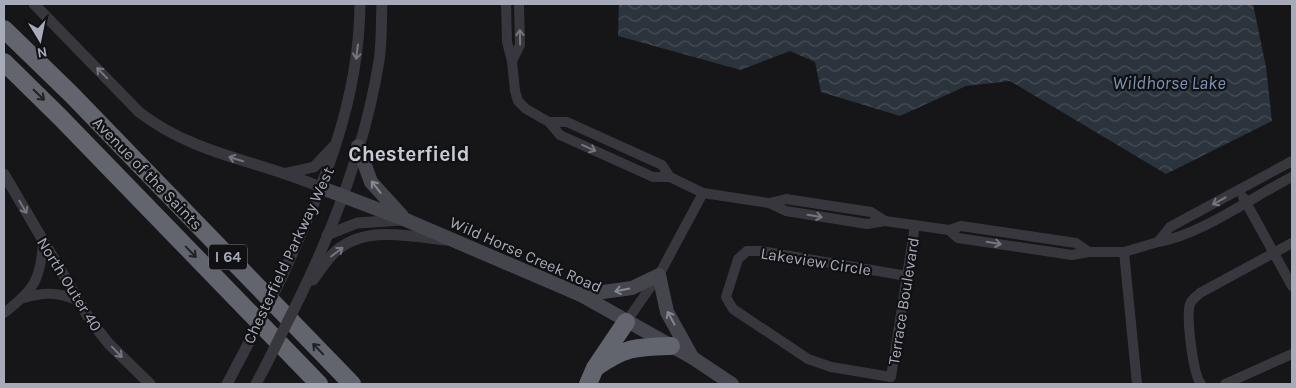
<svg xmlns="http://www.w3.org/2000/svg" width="1296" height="388" font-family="Karla,sans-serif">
  <defs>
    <pattern id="water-waves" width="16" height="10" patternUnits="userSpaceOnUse" patternTransform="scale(1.25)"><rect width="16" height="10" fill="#2b333c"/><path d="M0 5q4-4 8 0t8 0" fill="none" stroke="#474e56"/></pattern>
  </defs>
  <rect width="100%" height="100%" fill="#161618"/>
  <polygon fill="url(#water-waves)" points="619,4 1253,4 1266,67 1272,121 1166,174 1010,81 966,86 900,116 821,92 815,62 790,51 741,70 618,36"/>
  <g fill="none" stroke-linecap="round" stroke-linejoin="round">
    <g stroke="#37373d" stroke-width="10">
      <polyline points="506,4 507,42 512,61 520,45 519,4"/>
      <polyline points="512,61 515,91 518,101 526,109 549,122 560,135 653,177 670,177 662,165 567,122 549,122"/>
      <path d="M1292,161L1170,227L1158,242C1201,235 1252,197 1292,177"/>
      <polyline points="670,177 703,193 769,203 786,211 867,224 885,221 871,212 786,199 769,203"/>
      <polyline points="1243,197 1292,286"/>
      <polyline points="885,221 949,230 961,226 1076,243 1089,252 1072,255 958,238 949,230"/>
      <polyline points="1089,252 1124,252 1158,242"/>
      <polyline points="1124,252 1137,384"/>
      <polyline points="907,276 761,251 747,251 738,259 726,297 733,309 808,359 831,367 891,377 915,225"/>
      <path d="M24,298C45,292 57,292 77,300"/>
      <path d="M4,313C34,290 41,280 43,241"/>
      <polyline points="626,322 659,275 703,193"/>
      <path d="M1201,384C1193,375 1186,316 1190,304C1191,300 1197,296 1200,293L1292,243"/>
      <polyline points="1225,384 1292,354"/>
    </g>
    <g stroke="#37373d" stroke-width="11">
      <path d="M34,4L139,112C196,156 259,160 322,188"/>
      <polyline points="287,173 314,167 334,146"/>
      <polyline points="4,174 90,320 109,344 150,384"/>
      <polyline points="327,235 357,223 403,220"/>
      <path d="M281,279C322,188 359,105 360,4"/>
      <path d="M313,280C319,272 325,262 332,255C361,224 409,236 446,240"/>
      <path d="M299,299C335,225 366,142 379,61C382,42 381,23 382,4"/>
      <polyline points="227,384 246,348"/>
      <polyline points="256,384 265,367"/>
    </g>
    <g stroke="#45464d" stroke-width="14">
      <polyline points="358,146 371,182 402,216"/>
      <polyline points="322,188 406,220 581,295 693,358 732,384"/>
      <polyline points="581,295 632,288 659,275 667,312 692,357"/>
    </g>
    <g stroke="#62646e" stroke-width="18">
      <polyline points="4,29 71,94 352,384"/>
      <polyline points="4,62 60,117 319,384"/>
      <path d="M595,368C625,347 635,347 671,346"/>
      <polyline points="588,384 595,368 626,322"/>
    </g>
    <g stroke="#37373d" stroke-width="11">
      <polyline points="246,348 281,279"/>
      <polyline points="265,367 299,299"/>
    </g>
  </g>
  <defs><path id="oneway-shaft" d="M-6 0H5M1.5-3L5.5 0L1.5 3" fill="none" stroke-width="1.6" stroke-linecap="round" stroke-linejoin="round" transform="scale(1.25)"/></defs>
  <g stroke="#757681">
    <use href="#oneway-shaft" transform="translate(520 37) rotate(-91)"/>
    <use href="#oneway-shaft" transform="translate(357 52) rotate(97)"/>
    <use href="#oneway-shaft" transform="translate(102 73) rotate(-134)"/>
    <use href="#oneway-shaft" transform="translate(589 148) rotate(24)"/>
    <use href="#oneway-shaft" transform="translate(236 159) rotate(-163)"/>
    <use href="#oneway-shaft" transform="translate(1219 201) rotate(151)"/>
    <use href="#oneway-shaft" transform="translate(23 207) rotate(60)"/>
    <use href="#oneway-shaft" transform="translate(815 216) rotate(9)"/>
    <use href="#oneway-shaft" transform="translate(994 243) rotate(9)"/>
    <use href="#oneway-shaft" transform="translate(337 252) rotate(-37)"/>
    <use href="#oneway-shaft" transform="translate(117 352) rotate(46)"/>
  </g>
  <g stroke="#212225">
    <use href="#oneway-shaft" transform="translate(39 95) rotate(44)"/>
    <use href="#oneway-shaft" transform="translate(191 252) rotate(46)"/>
    <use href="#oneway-shaft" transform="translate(318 349) rotate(-134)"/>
  </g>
  <g stroke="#858793">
    <use href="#oneway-shaft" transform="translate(376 187) rotate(-128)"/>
    <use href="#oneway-shaft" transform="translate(622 290) rotate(169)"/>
    <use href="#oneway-shaft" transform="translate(671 318) rotate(-118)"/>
  </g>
  <g text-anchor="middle" stroke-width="4.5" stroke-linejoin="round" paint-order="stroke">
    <rect fill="#111113" stroke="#7a7c86" stroke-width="1" x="209" y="244.5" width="38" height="25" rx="4"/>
    <g font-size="15" font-weight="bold" fill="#a7aab8">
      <text x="228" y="262">I 64</text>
    </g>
    <g font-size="16" fill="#a7aab8" stroke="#111113">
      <text transform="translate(148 173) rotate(46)" y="6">Avenue of the Saints</text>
      <text transform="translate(526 254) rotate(24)" y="6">Wild Horse Creek Road</text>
      <text transform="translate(288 255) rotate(-65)" y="6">Chesterfield Parkway West</text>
      <text transform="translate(816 261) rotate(9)" y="6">Lakeview Circle</text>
      <text transform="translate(70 284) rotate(58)" y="6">North Outer 40</text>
      <text transform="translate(903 301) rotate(-81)" y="6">Terrace Boulevard</text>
    </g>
    <g font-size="18" font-style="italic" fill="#7d94b5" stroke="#111113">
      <text x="1169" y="89">Wildhorse Lake</text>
    </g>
    <g font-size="21" font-weight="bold" fill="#c8cad4" stroke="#111113">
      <text x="409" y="161">Chesterfield</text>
    </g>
  </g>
  <rect width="1296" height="388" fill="none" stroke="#a7aab8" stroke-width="10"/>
  <g transform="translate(40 40) rotate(170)" stroke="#111113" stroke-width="4" paint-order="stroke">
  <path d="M0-4L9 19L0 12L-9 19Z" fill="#a7aab8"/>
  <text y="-8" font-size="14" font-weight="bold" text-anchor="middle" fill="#a7aab8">N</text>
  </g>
</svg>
